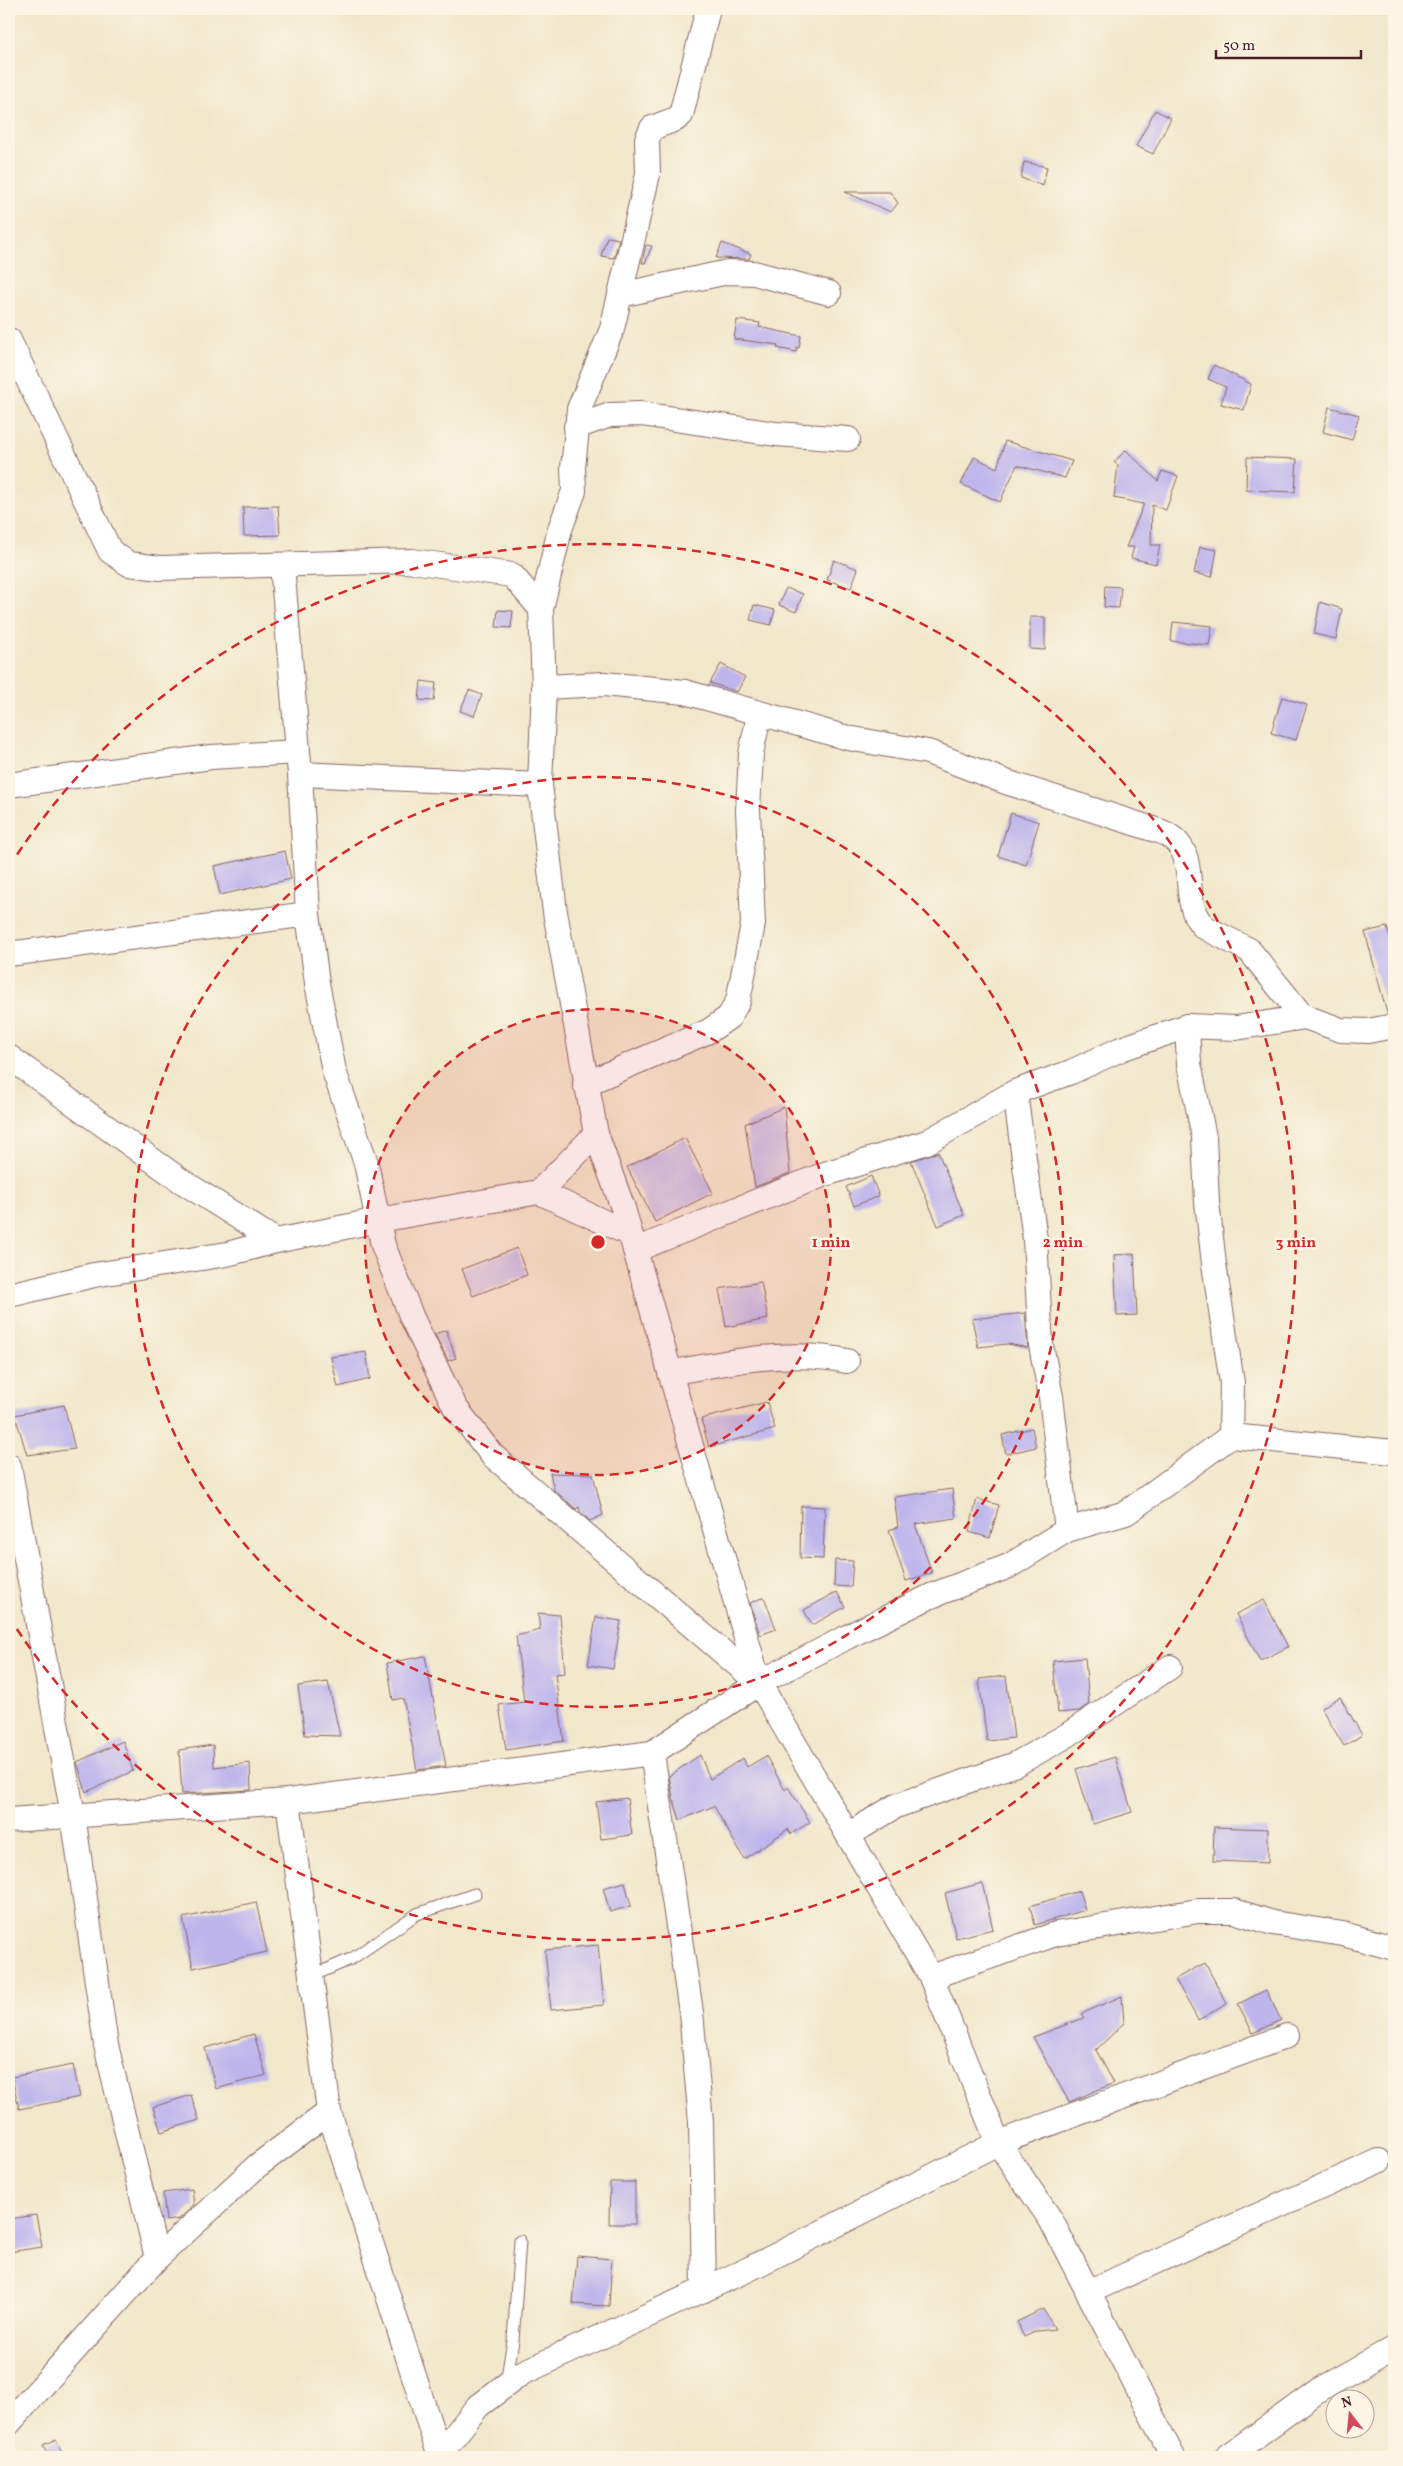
<svg xmlns="http://www.w3.org/2000/svg" width="1403" height="2466" font-family="Vollkorn,serif">
  <rect width="100%" height="100%" fill="#fcf5e5"/>
  <filter id="ink" filterUnits="userSpaceOnUse"><feTurbulence type="fractalNoise" baseFrequency=".02" numOctaves="2"/><feDisplacementMap in="SourceGraphic" scale="10" xChannelSelector="R" yChannelSelector="G"/><feConvolveMatrix kernelMatrix="1 2 1 2 8 2 1 2 1" color-interpolation-filters="sRGB"/></filter>
  <filter id="wash" filterUnits="userSpaceOnUse"><feTurbulence type="fractalNoise" baseFrequency=".0096" numOctaves="4" result="noise"/><feDisplacementMap in="SourceGraphic" scale="20" xChannelSelector="R" yChannelSelector="G"/><feGaussianBlur stdDeviation="1.12" result="paint"/><feColorMatrix in="noise" values="0 0 0 0 0 0 0 0 0 0 0 0 0 0 0 0 0 1.4 0 .05"/><feComposite in="paint" operator="in"/></filter>
  <g filter="url(#wash)">
    <rect width="100%" height="100%" fill="#f1e7cb"/>
    <g id="blocks">
      <g fill="#beb5ec">
        <polygon points="1155,110 1171,118 1153,154 1136,146"/>
        <polygon points="1024,162 1047,167 1043,186 1021,178"/>
        <polygon points="845,192 890,192 898,203 891,212"/>
        <polygon points="607,237 619,239 614,258 601,256"/>
        <polygon points="722,243 751,254 749,259 716,258"/>
        <polygon points="646,245 652,246 645,263 642,263"/>
        <polygon points="737,320 760,323 759,327 801,336 799,348 797,347 796,352 777,348 778,345 734,339"/>
        <polygon points="1214,365 1251,384 1244,410 1221,404 1226,387 1208,379"/>
        <polygon points="1329,407 1359,415 1352,440 1323,432"/>
        <polygon points="1005,441 1072,461 1065,478 1017,465 1000,502 961,484 974,457 997,468"/>
        <polygon points="1126,450 1158,481 1162,471 1178,476 1166,510 1152,505 1151,545 1160,545 1156,564 1131,558 1134,547 1126,547 1144,504 1114,498 1118,465 1114,462"/>
        <polygon points="1247,457 1297,459 1295,492 1246,490"/>
        <polygon points="278,506 280,535 244,536 243,507"/>
        <polygon points="1200,547 1217,550 1212,577 1194,573"/>
        <polygon points="834,560 858,569 851,588 827,580"/>
        <polygon points="1105,586 1121,587 1119,608 1104,607"/>
        <polygon points="786,588 803,594 796,612 779,605"/>
        <polygon points="1320,602 1342,609 1336,639 1314,634"/>
        <polygon points="754,605 775,610 771,625 750,620"/>
        <polygon points="498,610 513,611 511,628 496,627"/>
        <polygon points="1030,617 1045,617 1045,650 1030,649"/>
        <polygon points="1173,622 1212,626 1209,645 1171,641"/>
        <polygon points="721,664 745,677 737,692 710,683"/>
        <polygon points="421,681 436,683 434,701 419,700"/>
        <polygon points="469,690 482,695 474,716 460,711"/>
        <polygon points="1282,697 1307,705 1296,740 1271,733"/>
        <polygon points="1011,813 1039,822 1026,865 998,856"/>
        <polygon points="285,851 291,879 220,895 214,866"/>
        <polygon points="1387,927 1394,954 1394,1013 1387,1013 1365,932"/>
        <polygon points="784,1107 790,1173 755,1187 745,1124"/>
        <polygon points="685,1138 713,1193 655,1222 627,1167"/>
        <polygon points="938,1152 964,1215 938,1226 911,1161"/>
        <polygon points="871,1176 879,1196 854,1206 846,1187"/>
        <polygon points="517,1248 527,1275 473,1296 462,1269"/>
        <polygon points="1134,1254 1137,1315 1117,1316 1114,1255"/>
        <polygon points="761,1282 768,1319 726,1327 719,1289"/>
        <polygon points="1025,1313 1028,1348 1008,1344 978,1347 972,1319"/>
        <polygon points="446,1330 456,1358 448,1361 435,1334"/>
        <polygon points="366,1352 370,1379 338,1387 331,1357"/>
        <polygon points="767,1402 775,1429 709,1447 701,1419"/>
        <polygon points="64,1405 75,1449 27,1455 15,1415"/>
        <polygon points="1032,1428 1036,1447 1006,1454 1002,1435"/>
        <polygon points="550,1473 593,1474 603,1515 590,1521 580,1512 579,1507 576,1509 554,1490"/>
        <polygon points="952,1489 956,1518 915,1524 932,1573 906,1581 889,1530 898,1527 894,1497"/>
        <polygon points="977,1499 999,1505 990,1538 969,1532"/>
        <polygon points="801,1506 825,1507 823,1559 800,1558"/>
        <polygon points="835,1560 853,1561 851,1587 834,1586"/>
        <polygon points="837,1592 845,1607 812,1625 804,1610"/>
        <polygon points="764,1597 776,1629 760,1635 750,1603"/>
        <polygon points="1264,1600 1288,1647 1260,1661 1236,1614"/>
        <polygon points="538,1613 560,1615 565,1673 555,1674 564,1741 506,1750 499,1705 524,1702 516,1636 540,1630"/>
        <polygon points="596,1617 621,1621 613,1669 588,1665"/>
        <polygon points="425,1656 446,1766 417,1770 403,1698 393,1700 387,1663"/>
        <polygon points="1085,1658 1089,1704 1079,1711 1058,1713 1053,1661"/>
        <polygon points="1006,1676 1014,1738 987,1741 979,1679"/>
        <polygon points="328,1682 340,1736 305,1735 298,1686"/>
        <polygon points="1340,1697 1362,1735 1344,1746 1321,1708"/>
        <polygon points="123,1741 133,1771 86,1792 77,1762"/>
        <polygon points="213,1745 214,1767 250,1763 251,1790 182,1794 179,1750"/>
        <polygon points="700,1755 710,1779 743,1758 747,1767 766,1756 785,1790 788,1787 810,1822 791,1834 788,1829 744,1859 714,1806 680,1820 673,1798 669,1776"/>
        <polygon points="1115,1757 1132,1812 1093,1824 1076,1769"/>
        <polygon points="627,1798 632,1835 601,1839 596,1802"/>
        <polygon points="1214,1827 1268,1829 1268,1863 1213,1861"/>
        <polygon points="625,1882 631,1906 610,1912 603,1888"/>
        <polygon points="982,1883 993,1929 956,1938 945,1893"/>
        <polygon points="1079,1891 1085,1910 1035,1925 1030,1906"/>
        <polygon points="256,1902 267,1952 193,1968 183,1918"/>
        <polygon points="598,1945 604,2005 551,2010 545,1950"/>
        <polygon points="1205,1963 1227,2004 1198,2020 1175,1979"/>
        <polygon points="1266,1990 1281,2020 1253,2033 1238,2004"/>
        <polygon points="1122,1996 1124,2023 1096,2050 1114,2083 1069,2102 1033,2037 1084,2018 1081,2014"/>
        <polygon points="254,2034 266,2075 216,2089 205,2048"/>
        <polygon points="73,2065 80,2097 19,2109 12,2077"/>
        <polygon points="191,2095 199,2120 161,2132 153,2107"/>
        <polygon points="610,2182 635,2182 635,2224 609,2224"/>
        <polygon points="192,2189 194,2205 179,2219 166,2221 163,2193"/>
        <polygon points="36,2215 42,2247 9,2252 9,2219"/>
        <polygon points="577,2256 612,2259 609,2306 573,2304"/>
        <polygon points="1043,2309 1055,2329 1037,2331 1024,2337 1017,2322"/>
        <polygon points="56,2439 65,2457 49,2457 43,2445"/>
      </g>
    </g>
  </g>
  <g filter="url(#ink)">
    <use href="#blocks" fill-opacity="0" stroke="#846563" stroke-width="1"/>
    <g fill="none" stroke-linecap="round" stroke-linejoin="round">
      <g stroke="#846563" stroke-width="13">
        <g id="lane">
          <polyline points="312,1976 353,1958 417,1914 475,1894"/>
          <polyline points="506,2383 513,2341 520,2241"/>
        </g>
      </g>
      <g stroke="#846563" stroke-width="26">
        <g id="street">
          <polyline points="708,9 681,115 676,119 652,128 647,139 648,174 612,329 579,409 573,468 574,491 560,529 541,609 544,687 540,785 555,912 596,1134 623,1208 759,1683 931,1977 998,2143 1051,2220 1173,2457"/>
          <polyline points="620,295 728,272 754,273 829,293"/>
          <polyline points="9,340 110,551 129,564 160,568 412,561 512,575 541,609"/>
          <polyline points="576,427 610,415 641,414 776,434 848,439"/>
          <polyline points="282,565 300,774 308,914 317,983 334,1071 366,1163 383,1245 412,1318 455,1407 492,1455 759,1683 847,1637 931,1596 1009,1566 1067,1530 1126,1513 1231,1436 1394,1452"/>
          <path d="M544,687L604,684L685,692L848,738L928,752L1006,782L1162,832C1205,850 1176,900 1204,927L1249,950L1299,1012L1305,1017L1341,1030L1368,1031L1394,1026"/>
          <polyline points="300,774 540,785"/>
          <polyline points="9,785 211,757 298,752"/>
          <polyline points="9,954 308,914"/>
          <polyline points="1187,1026 1189,1064 1204,1137 1207,1202 1214,1264 1232,1383 1231,1436"/>
          <polyline points="9,1057 180,1180 276,1241"/>
          <polyline points="585,1084 709,1031 729,1017 738,1001 753,924 748,810 751,754 759,715"/>
          <polyline points="539,1192 596,1134"/>
          <polyline points="635,1250 825,1174 927,1142 1015,1092"/>
          <polyline points="9,1295 94,1275 227,1254 276,1241 379,1220 539,1192 630,1234"/>
          <path d="M670,1373C727,1362 789,1349 847,1361"/>
          <polyline points="9,1466 73,1815 106,2045 157,2258"/>
          <polyline points="1067,1530 1051,1397 1041,1345 1035,1239 1015,1092 1071,1072 1121,1049 1187,1026 1236,1028 1305,1017"/>
          <polyline points="652,1753 691,2012 701,2122 704,2290"/>
          <polyline points="288,1801 329,2112 440,2457"/>
          <polyline points="9,1820 288,1801 652,1753 759,1683"/>
          <polyline points="848,1835 896,1806 1016,1764 1066,1736 1170,1667"/>
          <polyline points="931,1977 1056,1934 1198,1911 1234,1911 1273,1923 1343,1934 1394,1948"/>
          <polyline points="1088,2292 1379,2161"/>
          <polyline points="9,2423 157,2258 257,2166 329,2112"/>
          <polyline points="440,2454 478,2406 522,2373 749,2269 998,2143 1287,2036"/>
          <polyline points="1227,2457 1319,2390 1394,2348"/>
        </g>
      </g>
      <use href="#lane" stroke="#fff" stroke-width="11"/>
      <use href="#street" stroke="#fff" stroke-width="24"/>
    </g>
  </g>
  <circle cx="598" cy="1242" r="233" fill="#d62828" fill-opacity=".12"/>
  <g fill="none" stroke="#d62828" stroke-width="2.5" stroke-dasharray="9 6">
    <circle cx="598" cy="1242" r="233"/>
    <circle cx="598" cy="1242" r="465"/>
    <path d="M9 867A698 698 0 1 1 9 1617"/>
  </g>
  <circle cx="598" cy="1242" r="8" fill="#d62828" stroke="#fcf5e5" stroke-width="2.5"/>
  <g font-size="15" text-anchor="middle" font-weight="bold" fill="#d62828" stroke="#fcf5e5" stroke-width="5" stroke-linejoin="round" paint-order="stroke">
    <text x="831" y="1247">1 min</text>
    <text x="1063" y="1247">2 min</text>
    <text x="1296" y="1247">3 min</text>
  </g>
  <rect width="1403" height="2466" fill="none" stroke="#fcf5e5" stroke-width="30"/>
  <g transform="translate(1350 2414) rotate(344)"><circle r="24" fill="#fcf5e5" stroke="#b59f9b"/>
  <path d="M0-4L9 19L0 12L-9 19Z" fill="#d1495b"/>
  <text y="-8" font-size="14" font-weight="bold" text-anchor="middle" fill="#4a1f2b">N</text>
  </g>
  <path d="M1216 50v8h145v-8" fill="none" stroke="#4a1f2b" stroke-width="2.5"/>
  <text x="1223" y="50" font-size="15" fill="#4a1f2b" stroke="#fcf5e5" stroke-width="4" paint-order="stroke">50 m</text>
</svg>
